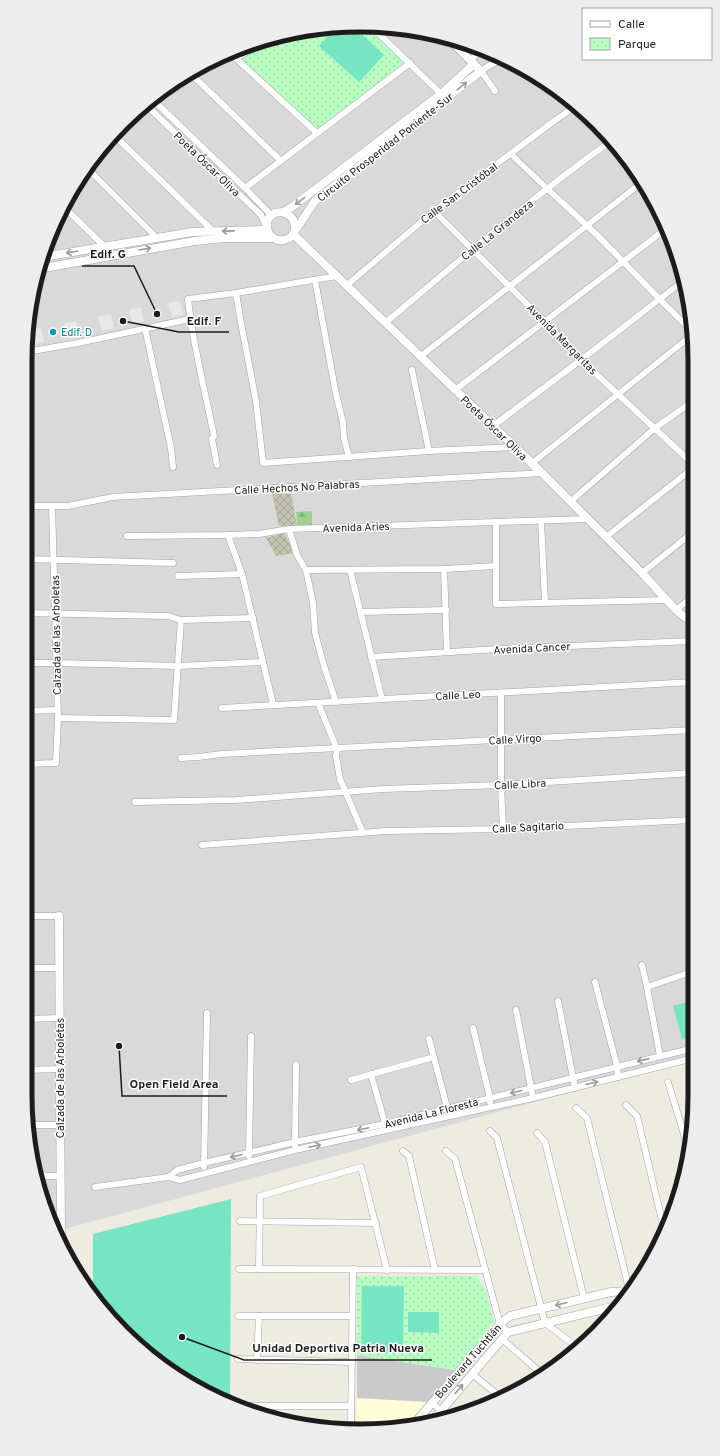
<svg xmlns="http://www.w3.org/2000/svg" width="720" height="1456" font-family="Overpass,sans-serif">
  <defs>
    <pattern id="construction-cross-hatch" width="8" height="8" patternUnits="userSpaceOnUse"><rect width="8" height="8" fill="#c2c3ac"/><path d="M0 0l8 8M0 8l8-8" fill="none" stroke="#a6a793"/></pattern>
    <pattern id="forest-firs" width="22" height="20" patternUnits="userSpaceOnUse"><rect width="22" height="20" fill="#a0d192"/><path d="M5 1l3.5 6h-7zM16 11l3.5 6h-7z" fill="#89b37d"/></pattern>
    <pattern id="park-dots" width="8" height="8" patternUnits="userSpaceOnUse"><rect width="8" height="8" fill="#b9fdc3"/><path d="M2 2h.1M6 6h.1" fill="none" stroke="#9ed8a7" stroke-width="1.8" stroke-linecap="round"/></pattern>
  </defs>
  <rect width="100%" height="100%" fill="#eeebe1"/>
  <polygon fill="#dad9d9" points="382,26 446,36 508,59 564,94 626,156 670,232 692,317 694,1059 61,1230 57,1230 43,1204 25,1096 26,338 36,274 59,212 94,156 139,108 192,70 252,43 316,28"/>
  <polygon fill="#fcffd9" points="357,1398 427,1402 405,1428 356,1427"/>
  <polygon fill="#cacaca" points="357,1355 455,1370 427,1402 357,1398"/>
  <g fill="url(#construction-cross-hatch)">
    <polygon points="272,493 291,494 297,526 279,526"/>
    <polygon points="284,533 294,553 276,556 266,538"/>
  </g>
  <polygon fill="url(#forest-firs)" points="312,511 312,525 297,525 296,512"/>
  <g fill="url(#park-dots)">
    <polygon points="368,26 406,63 317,129 241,60 243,57 291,34 316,28"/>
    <polygon points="357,1276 476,1276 485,1288 494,1322 455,1370 357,1355"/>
  </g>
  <g fill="#77e5c2">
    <polygon points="336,27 354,27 384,55 359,82 319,46"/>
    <polygon points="694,1000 694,1036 682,1039 673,1006"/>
    <polygon points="231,1199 230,1405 174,1375 94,1300 93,1297 93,1234"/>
    <polygon points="362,1286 404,1286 403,1353 361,1353"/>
    <polygon points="408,1312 439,1312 439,1333 408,1332"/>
  </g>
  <g fill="#e8e8e8">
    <polygon points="180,301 183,315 172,317 168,303"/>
    <polygon points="141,307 144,321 133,324 129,310"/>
    <polygon points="111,314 114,328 102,331 98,317"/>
    <polygon points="76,321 79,335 68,337 64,323"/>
    <polygon points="41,328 44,342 33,344 29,330"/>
  </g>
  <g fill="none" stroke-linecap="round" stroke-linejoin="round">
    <g stroke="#a3a3a3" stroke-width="7">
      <g id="minor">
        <polyline points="371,26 441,94"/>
        <polyline points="230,53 317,133"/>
        <polyline points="237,59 241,55 279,36"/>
        <polyline points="471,60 476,55 478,48"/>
        <polyline points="189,72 280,160"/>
        <path d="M495,91L481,71C495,62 497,59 514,63"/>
        <polyline points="152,99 245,188 271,215"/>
        <polyline points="145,104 261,215 266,226"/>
        <polyline points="114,135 213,231"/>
        <path d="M511,154C540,183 570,209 600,238C631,269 660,301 692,331"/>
        <polyline points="87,168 156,237"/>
        <polyline points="245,188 410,63"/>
        <polyline points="63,206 104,246"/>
        <polyline points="434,211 545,322 581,360 693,464"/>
        <polyline points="315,280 335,389 343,423 344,438 349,457"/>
        <polyline points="347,285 434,211 554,121 576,106"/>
        <polyline points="236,293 241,323 256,401 263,463 429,451 514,447"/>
        <path d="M385,323C459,261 532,197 611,141"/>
        <polyline points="145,328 171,448 173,467"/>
        <polyline points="26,352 78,343 190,319"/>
        <polyline points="421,356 641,183"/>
        <polyline points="412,370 429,451"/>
        <polyline points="455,390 667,228"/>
        <polyline points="493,426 581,360 683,281"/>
        <polyline points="531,464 692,335"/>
        <path d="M217,465L212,439L214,436C205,391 193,346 188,299L236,293L337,276"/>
        <polyline points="570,502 655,428 692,402"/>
        <polyline points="26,506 68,506 113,497 542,473"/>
        <polyline points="541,521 545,602"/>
        <polyline points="496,523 496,604 667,600"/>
        <polyline points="289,529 297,555 306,570 313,603 315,633 324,666 336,702"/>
        <polyline points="228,535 242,574 273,704"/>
        <polyline points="127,536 228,535 259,534 289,529 586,519"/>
        <polyline points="606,537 693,468"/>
        <polyline points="25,559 173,563"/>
        <polyline points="444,569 447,652"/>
        <polyline points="306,570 444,569 496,566"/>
        <polyline points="350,570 382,699"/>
        <polyline points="642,573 693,532"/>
        <polyline points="178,576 242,574"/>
        <polyline points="676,610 693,596"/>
        <polyline points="361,612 446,610"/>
        <polyline points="25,613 168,616 181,620 253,618"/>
        <polyline points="371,657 498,649 693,641"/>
        <polyline points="25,663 56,663 178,666 263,662"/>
        <polyline points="501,693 501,785 503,829"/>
        <polyline points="318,703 337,749 336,756 340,779 363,833"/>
        <polyline points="222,708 693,682"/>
        <polyline points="25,711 57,710"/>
        <polyline points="58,718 174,720 181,620"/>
        <polyline points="181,758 198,757 222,754 693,730"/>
        <polyline points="25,764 56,763 58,718 52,506"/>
        <polyline points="135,802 236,800 383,789 501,785 693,773"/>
        <polyline points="202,845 386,831 503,829 694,820"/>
        <polyline points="25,916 59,916"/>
        <polyline points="642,965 647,987 660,1056"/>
        <polyline points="25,968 59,968"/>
        <polyline points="595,982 617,1066 618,1077"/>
        <polyline points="647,987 694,971"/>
        <polyline points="558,1001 575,1088"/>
        <polyline points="516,1010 533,1098"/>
        <polyline points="25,1019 60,1018"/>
        <polyline points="473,1028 490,1098 490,1102"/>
        <polyline points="429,1039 448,1111"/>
        <polyline points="25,1070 60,1069"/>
        <polyline points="371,1074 386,1127"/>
        <polyline points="351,1080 434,1057"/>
        <polyline points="668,1082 689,1151"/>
        <polyline points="626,1105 637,1116 665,1233"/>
        <polyline points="576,1108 587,1118 629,1289"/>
        <polyline points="30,1125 61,1125"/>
        <polyline points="490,1131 497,1138 545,1323 577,1347"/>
        <polyline points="537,1133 545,1142 584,1298"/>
        <polyline points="295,1145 296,1064"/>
        <polyline points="403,1151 409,1156 435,1270"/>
        <polyline points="446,1151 455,1159 500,1324 508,1332"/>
        <polyline points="249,1156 251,1036"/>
        <polyline points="204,1167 207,1013"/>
        <polyline points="38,1176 61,1176"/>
        <polyline points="169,1177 177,1170 204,1163 295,1142 385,1124 694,1048"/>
        <polyline points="95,1187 169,1177 180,1180 295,1150 533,1098 694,1058"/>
        <polyline points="240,1221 376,1223"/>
        <polyline points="239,1269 485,1270"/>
        <polyline points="259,1269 260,1196 361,1167 387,1270"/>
        <polyline points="238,1316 352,1316"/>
        <polyline points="502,1339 541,1373"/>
        <polyline points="238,1359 352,1362"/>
        <polyline points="257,1360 259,1316"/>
        <polyline points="472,1374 502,1398"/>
        <polyline points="432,1403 446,1415"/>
        <polyline points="237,1406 351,1406"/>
        <polyline points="351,1426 353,1269"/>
      </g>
    </g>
    <g stroke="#a3a3a3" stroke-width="9">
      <g id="tertiary">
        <polyline points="283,212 292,207 441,94 474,64"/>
        <path d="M295,229C295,223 294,217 287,214C283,212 279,212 275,213C257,221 271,250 291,237L315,201L481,71L446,36"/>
        <polyline points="293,234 542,473 642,573 676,610 693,624"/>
        <polyline points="43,257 193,232 267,230"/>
        <polyline points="38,269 195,241 225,238 272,238"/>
        <polyline points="59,916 61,1239"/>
        <polyline points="434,1419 508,1332 616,1306"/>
        <polyline points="413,1425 500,1324 510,1316 611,1292 627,1291"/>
      </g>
    </g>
    <use href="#minor" stroke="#fff" stroke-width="6"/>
    <use href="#tertiary" stroke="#fff" stroke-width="8"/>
  </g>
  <defs><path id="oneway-shaft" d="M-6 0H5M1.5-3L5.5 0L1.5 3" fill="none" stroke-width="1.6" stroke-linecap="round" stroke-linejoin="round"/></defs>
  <g stroke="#999">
    <use href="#oneway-shaft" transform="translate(462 86) rotate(-38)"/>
    <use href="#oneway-shaft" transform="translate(300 201) rotate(143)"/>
    <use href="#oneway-shaft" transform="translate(228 231) rotate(179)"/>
    <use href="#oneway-shaft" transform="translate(145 249) rotate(-10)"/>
    <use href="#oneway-shaft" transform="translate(72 252) rotate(170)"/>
    <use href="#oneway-shaft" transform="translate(643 1060) rotate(167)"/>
    <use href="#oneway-shaft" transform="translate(592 1083) rotate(-14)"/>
    <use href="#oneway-shaft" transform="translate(516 1092) rotate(166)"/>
    <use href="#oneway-shaft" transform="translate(363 1129) rotate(168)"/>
    <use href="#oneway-shaft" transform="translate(315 1146) rotate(-11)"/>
    <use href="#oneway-shaft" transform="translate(236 1156) rotate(166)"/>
    <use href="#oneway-shaft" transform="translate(561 1304) rotate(166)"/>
    <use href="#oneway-shaft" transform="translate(459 1389) rotate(-50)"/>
  </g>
  <circle fill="#0f9aa8" stroke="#fff" stroke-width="1.5" cx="53" cy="332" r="4"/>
  <g text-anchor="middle" stroke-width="3" stroke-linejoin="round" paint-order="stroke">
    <g font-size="11" fill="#1c1c1c" stroke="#fff">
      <text transform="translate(385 147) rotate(-38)" y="4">Circuito Prosperidad Poniente-Sur</text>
      <text transform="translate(207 164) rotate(44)" y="4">Poeta Óscar Oliva</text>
      <text transform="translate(459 193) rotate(-37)" y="4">Calle San Cristóbal</text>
      <text transform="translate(497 230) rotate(-39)" y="4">Calle La Grandeza</text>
      <text transform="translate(562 339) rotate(45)" y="4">Avenida Margaritas</text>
      <text transform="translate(494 428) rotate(44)" y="4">Poeta Óscar Oliva</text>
      <text transform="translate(297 487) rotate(-3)" y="4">Calle Hechos No Palabras</text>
      <text transform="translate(356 527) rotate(-2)" y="4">Avenida Aries</text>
      <text transform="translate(56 635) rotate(-91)" y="4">Calzada de las Arboletas</text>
      <text transform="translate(532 648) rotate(-3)" y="4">Avenida Cancer</text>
      <text transform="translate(458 695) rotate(-3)" y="4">Calle Leo</text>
      <text transform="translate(515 739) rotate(-3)" y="4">Calle Virgo</text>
      <text transform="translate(520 784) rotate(-3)" y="4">Calle Libra</text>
      <text transform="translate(528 827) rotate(-3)" y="4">Calle Sagitario</text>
      <text transform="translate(60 1078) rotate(-90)" y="4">Calzada de las Arboletas</text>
      <text transform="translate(431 1113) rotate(-14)" y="4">Avenida La Floresta</text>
      <text transform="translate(468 1361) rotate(-49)" y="4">Boulevard Tuchtlán</text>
    </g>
    <g font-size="11" fill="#0d838f" stroke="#fff" text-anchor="start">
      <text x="61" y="336">Edif. D</text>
    </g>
  </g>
  <path d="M0 0H720V1456H0ZM360 32H360A328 328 0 0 1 688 360V1096A328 328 0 0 1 360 1424H360A328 328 0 0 1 32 1096V360A328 328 0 0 1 360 32Z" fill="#ededed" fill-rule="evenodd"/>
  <path fill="none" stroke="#1c1c1c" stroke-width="5" d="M360 32H360A328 328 0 0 1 688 360V1096A328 328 0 0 1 360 1424H360A328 328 0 0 1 32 1096V360A328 328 0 0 1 360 32Z"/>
  <path fill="none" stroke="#1c1c1c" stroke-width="1.5" d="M157 314L134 266H82M123 321L179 332H229M119 1046L122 1096H227M182 1337L244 1360H432"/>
  <g fill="#1c1c1c" stroke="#fff" stroke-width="1.5">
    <circle cx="157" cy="314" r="4"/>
    <circle cx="123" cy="321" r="4"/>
    <circle cx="119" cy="1046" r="4"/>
    <circle cx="182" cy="1337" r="4"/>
  </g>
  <g font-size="12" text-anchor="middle" font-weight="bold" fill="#1c1c1c" stroke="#fff" stroke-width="3" stroke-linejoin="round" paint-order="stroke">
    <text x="108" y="258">Edif. G</text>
    <text x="204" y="325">Edif. F</text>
    <text x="174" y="1088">Open Field Area</text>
    <text x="338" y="1352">Unidad Deportiva Patria Nueva</text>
  </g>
  <rect x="582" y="8" width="130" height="52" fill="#ffffff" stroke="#a4a4a4"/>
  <rect x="590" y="21" width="20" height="6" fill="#ffffff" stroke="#a4a4a4"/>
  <text x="618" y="28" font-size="12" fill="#1c1c1c">Calle</text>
  <rect x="590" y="38" width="20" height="12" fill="url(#park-dots)" stroke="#a4a4a4"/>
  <text x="618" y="48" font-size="12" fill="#1c1c1c">Parque</text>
</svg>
